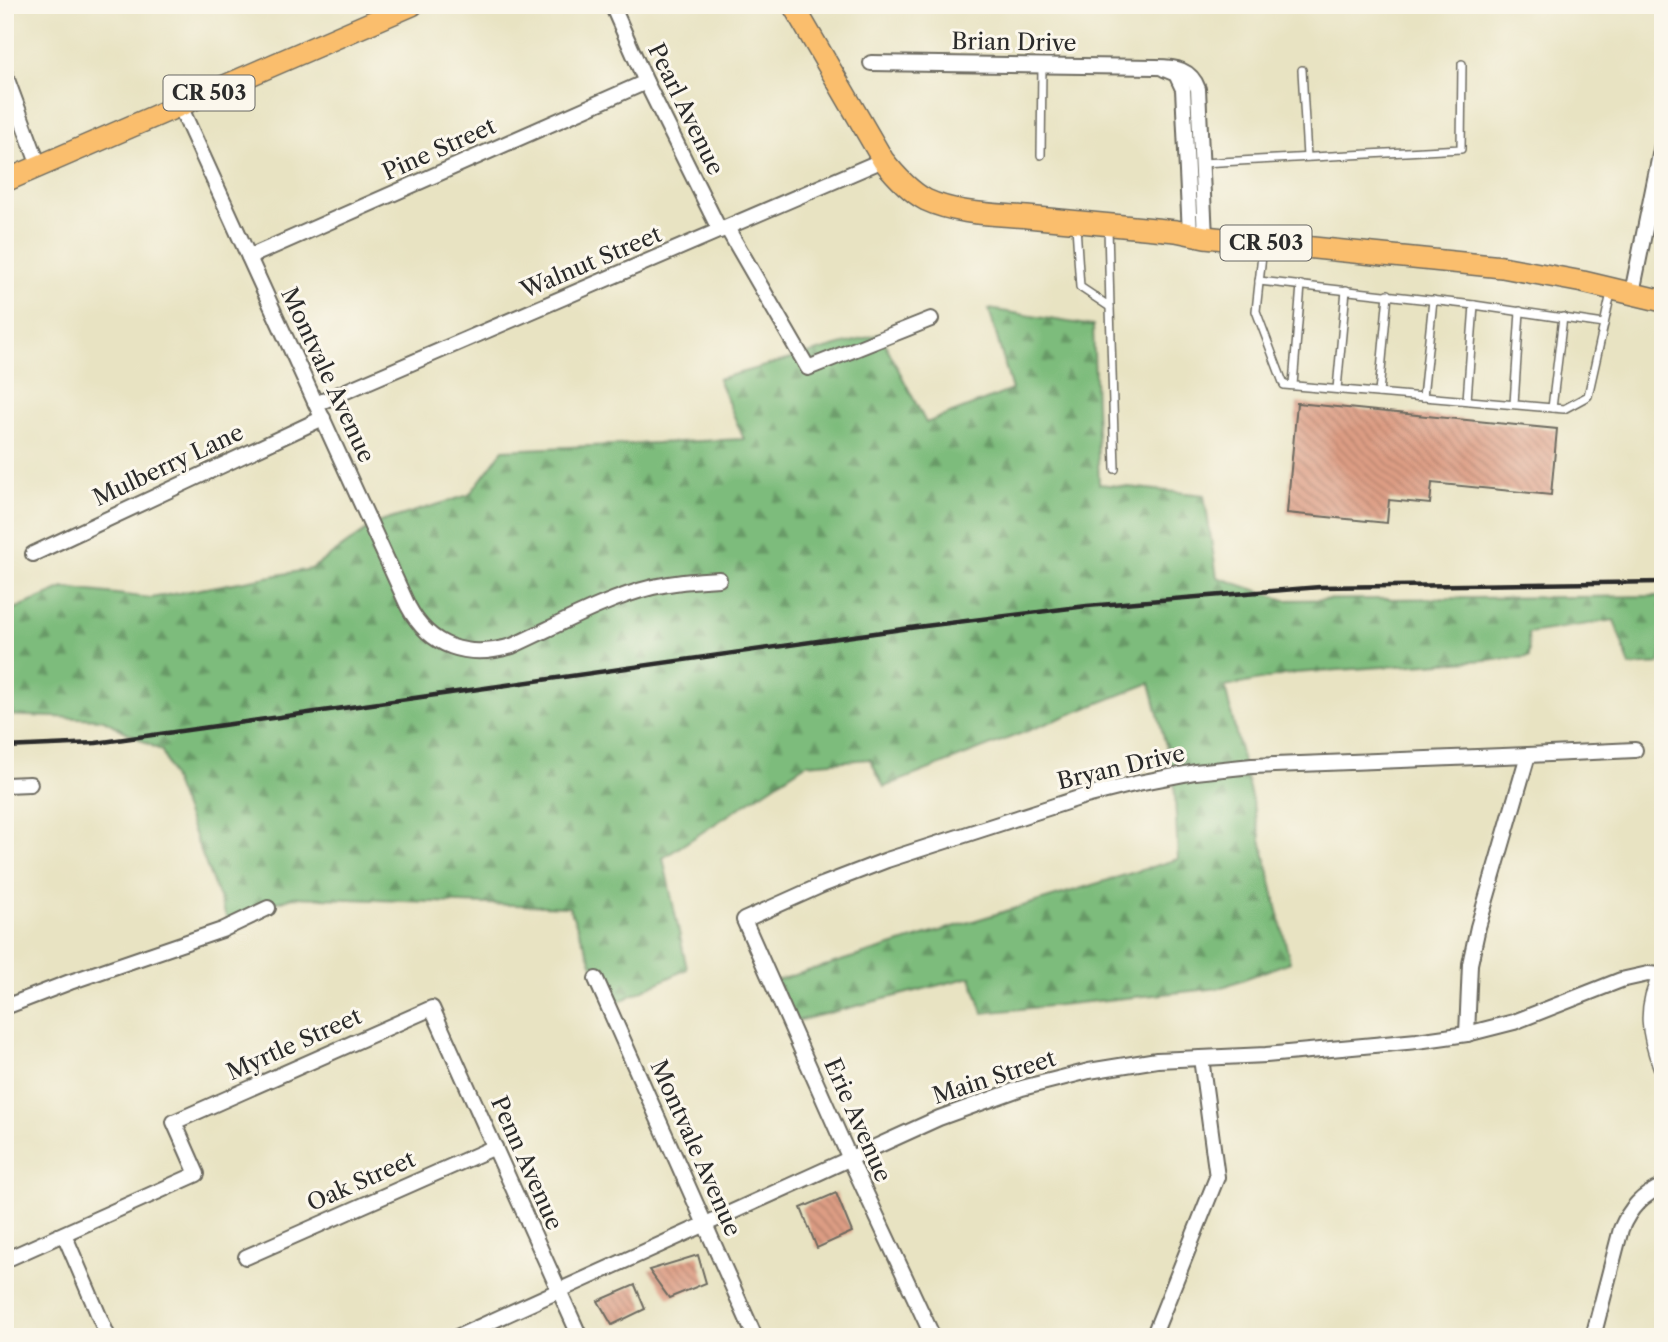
<svg xmlns="http://www.w3.org/2000/svg" width="1668" height="1342" font-family="'Libre Caslon Text',serif">
  <defs>
    <pattern id="forest-firs" width="22" height="20" patternUnits="userSpaceOnUse" patternTransform="scale(1.75)"><rect width="22" height="20" fill="#7dbc7c"/><path d="M5 1l3.5 6h-7zM16 11l3.5 6h-7z" fill="#679966"/></pattern>
    <pattern id="building-back-hatch" width="6" height="6" patternUnits="userSpaceOnUse" patternTransform="scale(1.75)"><rect width="6" height="6" fill="#dd9d84"/><path d="M-1 5l2 2M0 0l6 6M5-1l2 2" fill="none" stroke="#b3806c"/></pattern>
  </defs>
  <rect width="100%" height="100%" fill="#fbf7ec"/>
  <filter id="ink" filterUnits="userSpaceOnUse"><feTurbulence type="fractalNoise" baseFrequency=".0143" numOctaves="2"/><feDisplacementMap in="SourceGraphic" scale="14" xChannelSelector="R" yChannelSelector="G"/><feConvolveMatrix kernelMatrix="1 2 1 2 8 2 1 2 1" color-interpolation-filters="sRGB"/></filter>
  <filter id="wash" filterUnits="userSpaceOnUse"><feTurbulence type="fractalNoise" baseFrequency=".00686" numOctaves="4" result="noise"/><feDisplacementMap in="SourceGraphic" scale="28" xChannelSelector="R" yChannelSelector="G"/><feGaussianBlur stdDeviation="1.57" result="paint"/><feColorMatrix in="noise" values="0 0 0 0 0 0 0 0 0 0 0 0 0 0 0 0 0 1.4 0 .05"/><feComposite in="paint" operator="in"/></filter>
  <g filter="url(#wash)">
    <rect width="100%" height="100%" fill="#e8e3c2"/>
    <polygon fill="url(#forest-firs)" stroke="#547454" stroke-width="2" points="989,309 1093,326 1099,484 1204,495 1217,577 1285,600 1663,596 1663,650 1659,664 1630,666 1614,620 1528,633 1529,657 1295,673 1225,687 1290,962 1220,988 983,1013 971,977 793,1022 771,982 1178,859 1174,777 1150,683 884,787 870,759 806,764 663,858 687,969 610,1006 569,907 293,897 227,919 162,751 102,719 5,715 5,613 64,588 151,598 311,569 377,523 469,495 503,450 744,439 718,379 880,334 926,423 1012,390"/>
    <g id="blocks">
      <g fill="url(#building-back-hatch)">
        <polygon points="1297,403 1557,429 1551,495 1432,483 1430,504 1389,500 1387,523 1287,513"/>
        <polygon points="836,1193 852,1232 817,1248 801,1208"/>
        <polygon points="698,1255 706,1283 669,1298 649,1270"/>
        <polygon points="635,1285 645,1309 612,1325 598,1301"/>
      </g>
    </g>
  </g>
  <g filter="url(#ink)">
    <use href="#blocks" fill-opacity="0" stroke="#6d6b60" stroke-width="2"/>
    <g fill="none" stroke-linecap="round" stroke-linejoin="round">
      <g stroke="#6d6b60" stroke-width="10">
        <g id="service">
          <polyline points="1302,70 1307,157"/>
          <polyline points="1041,155 1042,66"/>
          <polyline points="1202,163 1461,149 1462,64"/>
          <polyline points="1076,226 1080,287 1110,307 1108,227"/>
          <polyline points="1263,246 1256,311 1284,385 1564,409 1588,396 1611,293"/>
          <polyline points="1259,281 1474,305 1604,324"/>
          <polyline points="1110,307 1115,469"/>
          <polyline points="1293,385 1301,285"/>
          <polyline points="1337,389 1346,290"/>
          <polyline points="1379,393 1388,294"/>
          <polyline points="1423,397 1433,300"/>
          <polyline points="1467,400 1474,305"/>
          <polyline points="1514,404 1520,311"/>
          <polyline points="1552,408 1563,317"/>
        </g>
      </g>
      <g stroke="#6d6b60" stroke-width="18">
        <g id="minor">
          <polyline points="612,5 646,82 720,231"/>
          <path d="M871,63L1156,67C1175,67 1191,69 1198,89L1205,237"/>
          <polyline points="1164,69 1176,74 1183,89 1190,234"/>
          <polyline points="5,74 39,166"/>
          <path d="M180,106L408,606C430,648 468,659 512,646C556,626 607,598 653,587C675,582 697,580 719,579"/>
          <polyline points="727,228 808,368 931,319"/>
          <polyline points="249,257 646,82"/>
          <polyline points="1632,293 1663,140"/>
          <polyline points="316,404 883,160"/>
          <polyline points="33,554 323,418"/>
          <polyline points="5,785 30,784"/>
          <polyline points="596,979 755,1337"/>
          <polyline points="5,1007 70,982 222,930 268,908"/>
          <polyline points="1467,1034 1470,964 1478,927 1528,755"/>
          <polyline points="64,1234 108,1337"/>
          <polyline points="246,1257 495,1147"/>
          <polyline points="5,1260 197,1174 174,1122 432,1008 580,1337"/>
          <polyline points="457,1337 939,1118 1022,1088 1089,1071 1157,1060 1266,1055 1417,1041 1467,1034 1514,1022 1621,980 1648,974 1663,975"/>
          <polyline points="933,1337 850,1159 744,920 822,885 887,860 1082,797 1138,783 1195,772 1252,766 1528,755 1635,750"/>
          <polyline points="1153,1337 1217,1177 1201,1058"/>
          <path d="M1593,1337L1621,1229C1630,1208 1642,1195 1663,1186"/>
        </g>
      </g>
      <g stroke="#6d6b60" stroke-width="21">
        <path id="tertiary" d="M1663,975C1646,1007 1650,1034 1663,1067"/>
      </g>
      <g stroke="#6d6b60" stroke-width="24">
        <g id="primary">
          <path d="M793,5L883,160C895,175 909,191 926,200C956,214 994,214 1027,217C1076,222 1126,226 1176,231L1205,237L1502,267L1583,282L1663,301"/>
          <polyline points="5,181 412,5"/>
        </g>
      </g>
      <use href="#service" stroke="#fff" stroke-width="7"/>
      <use href="#minor" stroke="#fff" stroke-width="14"/>
      <use href="#tertiary" stroke="#fff" stroke-width="18"/>
      <use href="#primary" stroke="#fabe6d" stroke-width="21"/>
      <polyline stroke="#2b2b2b" stroke-width="4.5" points="5,747 96,743 917,627 1087,606 1320,587 1663,582"/>
    </g>
  </g>
  <g text-anchor="middle" stroke-width="6" stroke-linejoin="round" paint-order="stroke">
    <g fill="#fbf7ec" stroke="#696865" stroke-width="2">
      <rect x="163.5" y="75.5" width="91" height="35" rx="5"/>
      <rect x="1220.5" y="225.5" width="91" height="35" rx="5"/>
    </g>
    <g font-size="21" font-weight="bold" fill="#2b2b2b">
      <text x="209" y="100">CR 503</text>
      <text x="1266" y="250">CR 503</text>
    </g>
    <g font-size="23" fill="#2b2b2b" stroke="#fbf7ec">
      <text transform="translate(1014 42) rotate(1)" y="8">Brian Drive</text>
      <text transform="translate(686 109) rotate(64)" y="8">Pearl Avenue</text>
      <text transform="translate(439 149) rotate(-24)" y="8">Pine Street</text>
      <text transform="translate(591 262) rotate(-23)" y="8">Walnut Street</text>
      <text transform="translate(328 375) rotate(65)" y="8">Montvale Avenue</text>
      <text transform="translate(168 465) rotate(-25)" y="8">Mulberry Lane</text>
      <text transform="translate(1121 767) rotate(-13)" y="8">Bryan Drive</text>
      <text transform="translate(294 1044) rotate(-24)" y="8">Myrtle Street</text>
      <text transform="translate(994 1077) rotate(-18)" y="8">Main Street</text>
      <text transform="translate(858 1120) rotate(66)" y="8">Erie Avenue</text>
      <text transform="translate(696 1148) rotate(66)" y="8">Montvale Avenue</text>
      <text transform="translate(527 1163) rotate(66)" y="8">Penn Avenue</text>
      <text transform="translate(361 1181) rotate(-24)" y="8">Oak Street</text>
    </g>
  </g>
  <rect width="1668" height="1342" fill="none" stroke="#fbf7ec" stroke-width="28"/>
</svg>
